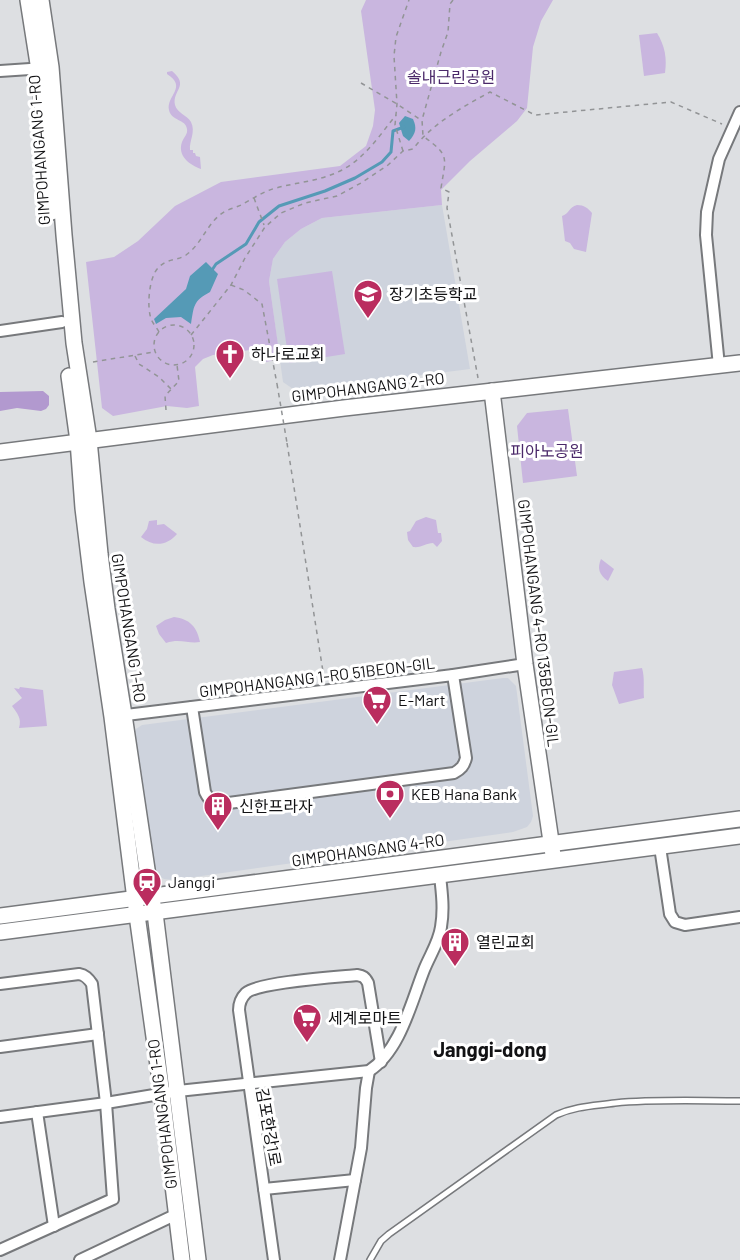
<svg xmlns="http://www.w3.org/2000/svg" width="740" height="1260" font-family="Barlow,'Noto Sans KR',sans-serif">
  <rect width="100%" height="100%" fill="#dddfe2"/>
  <g fill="#ced3dd">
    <polygon points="442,205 470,369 296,391 283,382 269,281 273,259 285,242 301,229 322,218"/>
    <polygon points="503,678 508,678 516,686 533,816 531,822 527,827 513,832 173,880 164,879 159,876 156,871 154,866 134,735 136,729 142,725"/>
  </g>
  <g fill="#c9b6df">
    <polygon points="366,0 553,0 541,21 533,47 527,108 517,121 470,161 441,190 442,205 322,218 301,229 285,242 273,259 269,281 280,359 261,363 257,354 250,350 213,355 203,359 195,367 199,406 187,408 167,406 113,416 102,408 86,262 114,257 138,241 175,206 221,182 340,166 366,146 373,126 375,110 361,11"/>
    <path d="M657,33C665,46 667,58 665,73L644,76L639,35Z"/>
    <path d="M172,71C190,86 172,90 175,105C177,113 187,115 191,122C196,132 189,141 190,150H193V153H195L196,156L200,157L201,169C190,165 177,156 182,142C184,137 188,134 187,129C186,119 171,121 169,110C166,96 188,87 167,74V72Z"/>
    <path d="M577,205C584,205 588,208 592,213L586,252L574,249L570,243L565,241L562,216C569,214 569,207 577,205Z"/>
    <polygon points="332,271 345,354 289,363 277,279"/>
    <polygon points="568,409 577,476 523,483 517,426 527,413"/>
    <path d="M426,517L436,520L438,533H441L442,541L437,547L433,543C426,543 422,548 413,547L408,540L407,532L410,531L416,521Z"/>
    <path d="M157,520V525L164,524L177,534C167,546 153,547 141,537L147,529L149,521Z"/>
    <path d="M601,559L614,569L608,581C599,575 597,568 601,559Z"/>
    <path d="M174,617C190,619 197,627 200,642C188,644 180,638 166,643L159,634L156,626L165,620Z"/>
    <path d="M642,668C645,678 643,688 644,698L619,704L612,685L614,672Z"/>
    <path d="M20,687L43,690L47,726L19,728C22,718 17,713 12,706L22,698L14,688L19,689Z"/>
  </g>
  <polygon fill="#b299cf" points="43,391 49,396 49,405 46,409 41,411 17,408 0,411 0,392"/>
  <g fill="#559ab6">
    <path d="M405,116L413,119C417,128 416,133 409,141L403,136L399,123Z"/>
    <path d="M206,262L218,274L210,292C193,301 194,306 191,324L181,317L166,318L156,324L154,319L186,289L190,276Z"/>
  </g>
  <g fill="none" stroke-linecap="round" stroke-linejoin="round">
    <polyline stroke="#559ab6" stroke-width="3" points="212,270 216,264 246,244 259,222 279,206 325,191 355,178 382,162 391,152 393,131 404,127"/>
    <g stroke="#77797c" stroke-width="8">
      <path id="lane" d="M370,1260L381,1241L389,1234L556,1115C576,1106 594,1106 615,1103C657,1099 698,1101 740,1101"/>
    </g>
    <g stroke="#77797c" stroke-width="14">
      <g id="street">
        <polyline points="0,71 45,68"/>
        <polyline points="0,331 62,322"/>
        <polyline points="719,366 706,235 707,212 719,159 740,112"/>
        <path d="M192,707L205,792C209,800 212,803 221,804L454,773C461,769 464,766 466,758L453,675"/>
        <polyline points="118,716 453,675 525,664"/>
        <polyline points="660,847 670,914 675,922 685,925 740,917"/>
        <path d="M0,984L79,974C85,975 88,978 92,984L106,1103L113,1199L0,1250"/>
        <polyline points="0,1047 98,1034"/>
        <polyline points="37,1112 54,1226"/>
        <path d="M0,1117L106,1103L178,1091L369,1071C400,1051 411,1003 424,970C430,955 439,942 441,927C444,910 442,893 440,876"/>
        <polyline points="264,1189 355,1180"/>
        <polyline points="80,1260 177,1214"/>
        <path d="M274,1260L239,1010C239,1004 241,998 246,993C259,982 336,977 357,975C363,976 365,977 368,983L381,1062"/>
        <polyline points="340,1260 361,1148 366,1088 369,1071"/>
      </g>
    </g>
    <g stroke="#77797c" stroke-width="18">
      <g id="secondary">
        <polyline points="28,0 39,70 52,212"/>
        <polyline points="41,0 51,67 64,235 74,343 89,440 100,554 107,609 124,715 151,896 155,913 198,1260"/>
        <polyline points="69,376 78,441 83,508 92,582 112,717 137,915 162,1094 182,1260"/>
        <polyline points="492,391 525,664 553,855"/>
        <polyline points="0,452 344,408 740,363"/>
        <polyline points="0,916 740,819"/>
        <polyline points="0,932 740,836"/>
      </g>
    </g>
    <g stroke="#929496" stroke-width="1.5" stroke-dasharray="4.5 4.5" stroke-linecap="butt">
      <path d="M453,0L450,4L448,32L441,52L422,120L423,136C450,156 446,156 441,188L449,192L447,208L478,378"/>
      <polyline points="361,83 397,104 421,120"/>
      <polyline points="403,151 395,125 397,104 394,56 396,37 409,0"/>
      <polyline points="254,198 264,225"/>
      <polyline points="231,285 244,290 262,304 277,384"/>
      <circle cx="174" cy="345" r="20"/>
      <path d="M159,332C157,328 154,325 152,321C146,309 149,277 158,268C167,258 177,261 186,255C203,243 208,220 226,211C232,208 238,207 243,204C254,198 264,191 276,188C298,182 321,181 342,170C365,158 380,135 396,115"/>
      <path d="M191,335L231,285L245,258L265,227L281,213L305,203L337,196L361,183L388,165L403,151L413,149C433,123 461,108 490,92L535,115L671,102L722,124"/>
      <polyline points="135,356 139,364 159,377 171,389"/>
      <polyline points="93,362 154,352"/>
      <polyline points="166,410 165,396 179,381 177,365"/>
      <polyline points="287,443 324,678"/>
    </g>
    <use href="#lane" stroke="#fff" stroke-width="5"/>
    <use href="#street" stroke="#fff" stroke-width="10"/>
    <use href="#secondary" stroke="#fff" stroke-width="15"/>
    <polyline stroke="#929496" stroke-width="1.5" stroke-dasharray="4.5 4.5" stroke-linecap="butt" points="277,384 287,443"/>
  </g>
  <defs>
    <g id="school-pin" transform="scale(1.5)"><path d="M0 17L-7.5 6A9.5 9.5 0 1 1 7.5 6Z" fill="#ba2d5f" stroke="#fff"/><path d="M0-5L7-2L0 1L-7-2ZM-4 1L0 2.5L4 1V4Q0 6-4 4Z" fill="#fff"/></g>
    <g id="church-pin" transform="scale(1.5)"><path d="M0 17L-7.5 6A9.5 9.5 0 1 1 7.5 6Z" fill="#ba2d5f" stroke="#fff"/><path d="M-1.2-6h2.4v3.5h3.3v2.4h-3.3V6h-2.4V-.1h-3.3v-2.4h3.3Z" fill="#fff"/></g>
    <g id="supermarket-pin" transform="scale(1.5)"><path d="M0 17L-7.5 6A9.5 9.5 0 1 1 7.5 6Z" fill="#ba2d5f" stroke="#fff"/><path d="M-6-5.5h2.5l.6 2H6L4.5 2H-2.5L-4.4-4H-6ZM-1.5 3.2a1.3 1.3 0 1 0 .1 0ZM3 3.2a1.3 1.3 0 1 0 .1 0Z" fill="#fff"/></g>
    <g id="bank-pin" transform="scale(1.5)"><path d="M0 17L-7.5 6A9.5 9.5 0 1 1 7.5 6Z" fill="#ba2d5f" stroke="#fff"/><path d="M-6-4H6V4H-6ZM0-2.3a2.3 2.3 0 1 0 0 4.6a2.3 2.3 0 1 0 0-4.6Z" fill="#fff"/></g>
    <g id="building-pin" transform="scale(1.5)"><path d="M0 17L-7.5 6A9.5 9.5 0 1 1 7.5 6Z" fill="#ba2d5f" stroke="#fff"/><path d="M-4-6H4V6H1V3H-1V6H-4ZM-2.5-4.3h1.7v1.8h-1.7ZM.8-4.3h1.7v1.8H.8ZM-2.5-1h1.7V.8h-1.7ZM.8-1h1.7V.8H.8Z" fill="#fff"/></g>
    <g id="station-pin" transform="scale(1.5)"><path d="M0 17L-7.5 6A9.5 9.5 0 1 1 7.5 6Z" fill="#ba2d5f" stroke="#fff"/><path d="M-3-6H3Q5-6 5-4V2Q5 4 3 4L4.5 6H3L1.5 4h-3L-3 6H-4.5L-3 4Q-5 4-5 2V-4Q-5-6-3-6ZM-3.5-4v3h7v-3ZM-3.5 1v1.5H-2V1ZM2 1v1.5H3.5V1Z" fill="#fff"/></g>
  </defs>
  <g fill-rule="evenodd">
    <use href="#school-pin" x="368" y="294"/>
    <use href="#church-pin" x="230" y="354"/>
    <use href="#supermarket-pin" x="377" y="700"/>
    <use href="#bank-pin" x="390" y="794"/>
    <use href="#building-pin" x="218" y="806"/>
    <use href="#station-pin" x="147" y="882"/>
    <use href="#building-pin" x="455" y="942"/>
    <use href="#supermarket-pin" x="307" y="1018"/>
  </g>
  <g text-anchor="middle" stroke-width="6" stroke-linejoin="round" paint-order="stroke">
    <g font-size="16" fill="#4a2869" stroke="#fff">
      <text x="451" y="83">솔내근린공원</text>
      <text x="547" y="457">피아노공원</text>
    </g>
    <g font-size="16" fill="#121214" stroke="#fff">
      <text transform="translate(39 150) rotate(-94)" y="6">GIMPOHANGANG 1-RO</text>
      <text transform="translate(368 387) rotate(-7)" y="6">GIMPOHANGANG 2-RO</text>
      <text transform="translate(539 623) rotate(83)" y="6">GIMPOHANGANG 4-RO 135BEON-GIL</text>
      <text transform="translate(129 628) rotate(81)" y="6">GIMPOHANGANG 1-RO</text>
      <text transform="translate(317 677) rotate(-7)" y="6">GIMPOHANGANG 1-RO 51BEON-GIL</text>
      <text transform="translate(368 850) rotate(-8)" y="6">GIMPOHANGANG 4-RO</text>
      <text transform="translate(162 1114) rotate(-97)" y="6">GIMPOHANGANG 1-RO</text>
      <text transform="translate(269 1127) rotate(80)" y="6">김포한강1로</text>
    </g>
    <g font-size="16" fill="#121214" stroke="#fff" text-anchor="start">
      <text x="389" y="300">장기초등학교</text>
      <text x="251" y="360">하나로교회</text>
      <text x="398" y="706">E-Mart</text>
      <text x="411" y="800">KEB Hana Bank</text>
      <text x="239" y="812">신한프라자</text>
      <text x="168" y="888">Janggi</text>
      <text x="476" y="948">열린교회</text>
      <text x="328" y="1024">세계로마트</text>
    </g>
    <g font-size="20" font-weight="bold" fill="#121214" stroke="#fff">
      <text x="490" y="1057">Janggi-dong</text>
    </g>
  </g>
</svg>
